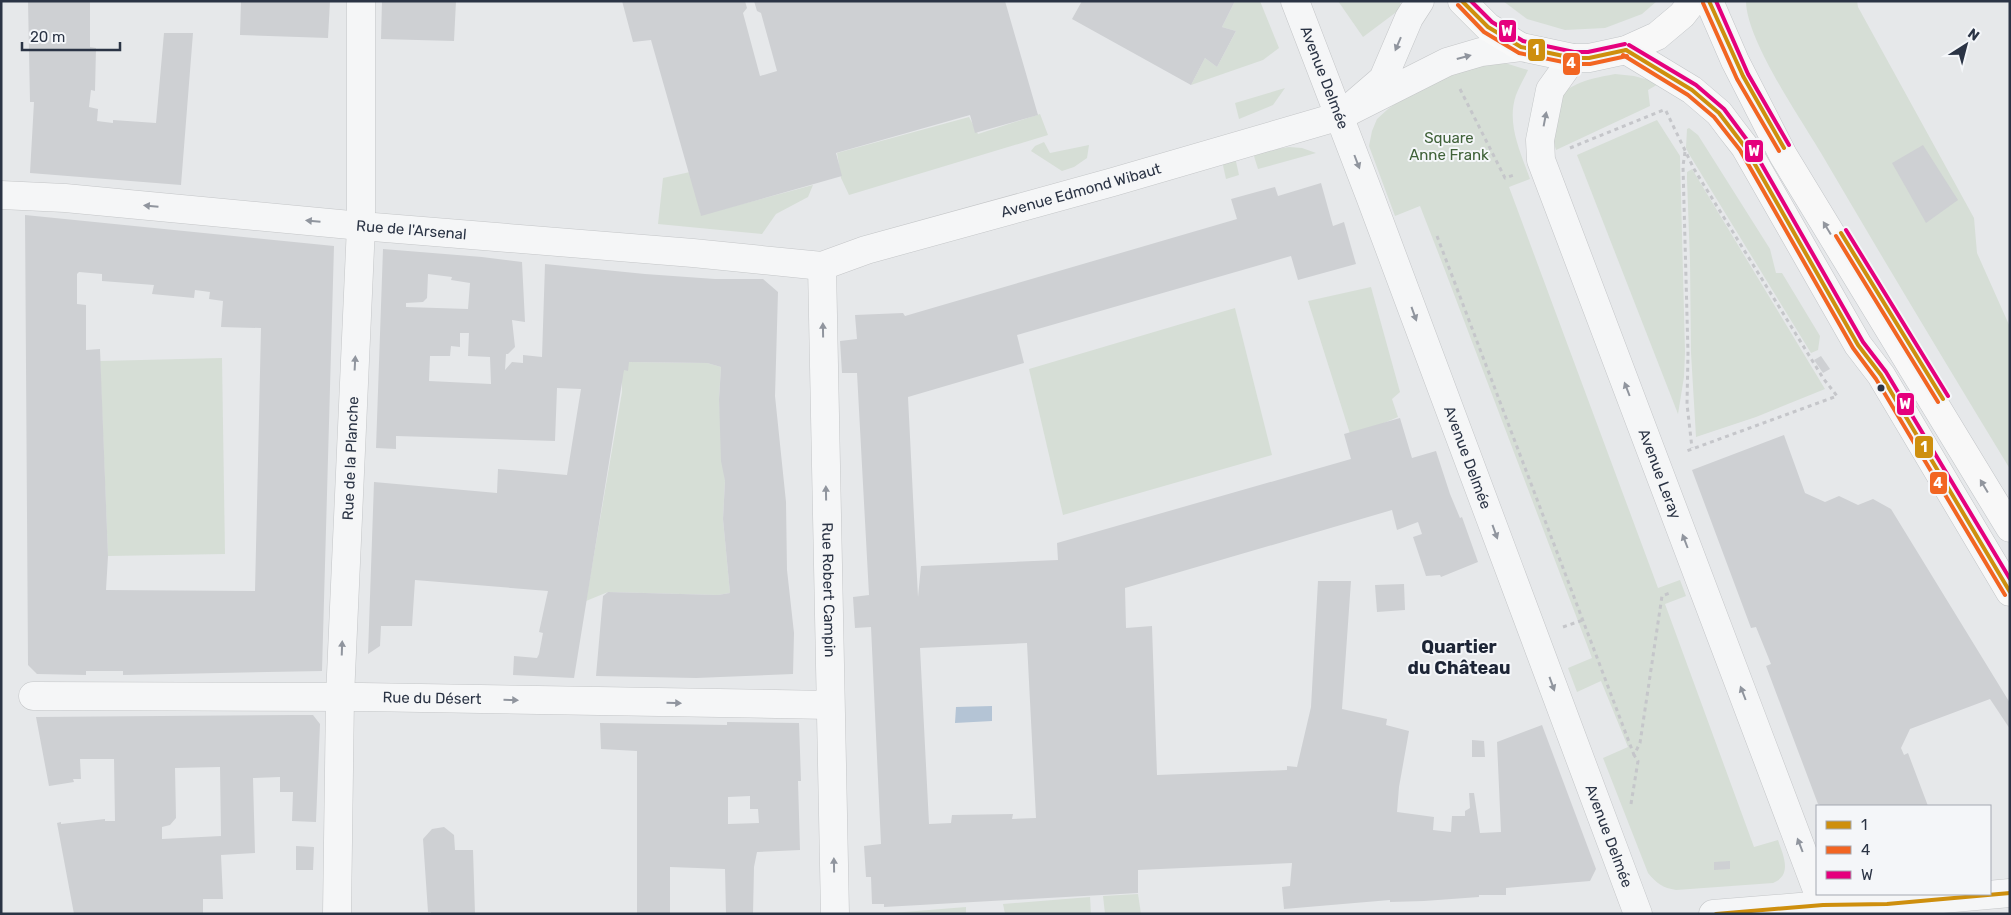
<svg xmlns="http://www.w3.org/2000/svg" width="2011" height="915" font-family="Rubik,sans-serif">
  <rect width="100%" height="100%" fill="#e6e8ea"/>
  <g fill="#d6ded6">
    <polygon points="1235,1 1260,1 1279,48 1263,60 1191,85 1205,58 1217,67 1234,35 1236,31 1222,27"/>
    <polygon points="1338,1 1401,1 1399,10 1363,37"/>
    <polygon points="1503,1 1657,1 1642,14 1605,28 1565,30 1527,19"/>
    <path d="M1746,1H1857L1858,7L1974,218L1977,253L2010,327V469C1946,364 1883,259 1821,153C1800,118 1746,39 1746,1Z"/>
    <path d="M1505,63L1528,70C1524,79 1519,87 1516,95C1506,124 1521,153 1530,179L1509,187L1658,588L1680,580L1686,596L1665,604L1754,847L1778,840C1783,855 1793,875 1773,883L1676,890C1663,888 1656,883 1648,873L1603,758L1628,747L1601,681L1577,692L1568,668L1592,658L1441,260L1420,206L1395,216L1369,146L1372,131L1377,119L1388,109L1439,73L1461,67Z"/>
    <path d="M1615,74L1634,76L1660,83L1648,90L1650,106L1556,150L1552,137L1556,98C1576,81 1590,79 1615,74Z"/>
    <polygon points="1285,88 1273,105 1239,119 1235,103"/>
    <polygon points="1040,114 1048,135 849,195 841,178 837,153 969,117 978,134"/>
    <polygon points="1657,120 1680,156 1685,352 1684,377 1678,414 1577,155"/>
    <polygon points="1689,128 1698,135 1770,249 1776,273 1782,273 1820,336 1818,350 1811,353 1689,154 1686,148 1687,129"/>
    <polygon points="1044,142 1050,153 1089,145 1087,158 1074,167 1062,171 1031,151 1035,146"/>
    <polygon points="1289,147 1302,148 1316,153 1258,169 1253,153"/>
    <polygon points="1235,157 1239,175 1226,179 1222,161"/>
    <polygon points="1692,169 1825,389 1756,417 1696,437 1691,353 1690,261 1687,179 1687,172"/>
    <polygon points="690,172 701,215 813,185 808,197 776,214 762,234 658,224 663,178"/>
    <polygon points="1371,287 1400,392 1392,399 1398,417 1351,437 1308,301"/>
    <polygon points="1235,308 1272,455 1063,515 1029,369"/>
    <polygon points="222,358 225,554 108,556 100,361"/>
    <polygon points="629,362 707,363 721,367 719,399 725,481 723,519 730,593 718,595 608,592 586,601 622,392 622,370"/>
    <polygon points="1138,894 1141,914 1105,914 1103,896"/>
    <polygon points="1090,897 1091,914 1005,914 1003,904"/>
    <polygon points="966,907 966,914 878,914 880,914"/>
  </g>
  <polygon fill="#b4c4d5" points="992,706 992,721 955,723 956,707"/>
  <g fill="#ced0d3" fill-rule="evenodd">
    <polygon points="28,1 90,1 90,47 96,48 95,91 91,90 89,107 98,109 97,121 113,123 113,120 156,123 164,33 193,33 181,185 30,173 34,102 30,102"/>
    <polygon points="241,1 330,1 328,38 240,35"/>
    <polygon points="382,1 456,1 454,41 381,39"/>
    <polygon points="622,1 745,1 747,8 743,13 760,76 777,71 761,13 757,11 754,1 1005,1 1038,115 975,133 970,115 836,153 842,176 701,216 651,40 633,42"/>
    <polygon points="1082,1 1235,1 1222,27 1236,31 1217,67 1205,58 1191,85 1072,19"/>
    <polygon points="1923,145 1958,200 1926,223 1892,163"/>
    <path d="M1321,183L1333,226L1344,222L1356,264L1298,280L1291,256L1017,335L1024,363L908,397L918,597L921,566L1058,560L1057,543L1351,459L1344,434L1400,418L1412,458L1436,451L1450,494L1460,518L1462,517L1478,562L1441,577L1440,575L1426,576L1413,537L1422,534L1418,522L1397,530L1392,510L1125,588L1126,628L1152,626L1157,775L1287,770V766L1297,767L1311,707L1318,581H1351L1342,709L1387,719L1386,725L1409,731L1399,787L1397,812L1434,817L1433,830L1451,832L1452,816H1465V811L1470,808L1469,793H1474L1480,833L1501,832L1497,742L1542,725L1596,869L1590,881L1506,888V895H1479V897L1424,901L1390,902V900L1284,909L1282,887L1290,886L1292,863L1138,870V893L884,907V904H872L871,877H866L864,846L881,844L871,627L855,628L853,597L869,595L857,373H842L840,341L857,339L855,315L903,313L905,316L1237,219L1231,199L1275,187L1278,196ZM1027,643L1036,818L1012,819L1013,814L952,815L951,823L929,824L920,648Z"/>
    <path d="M25,215L334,246L322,671L123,675V671H86V675L37,674L28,665ZM79,272L102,274V281L154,285L152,294L194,298L195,290L210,292L209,299L223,301L221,327L261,328L255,591L106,590L108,556L100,349L86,350V305L77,304V274Z"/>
    <path d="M383,249L482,257L522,262L525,322L512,320L515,347L508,354H506L505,370L512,362L523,363V355L542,357L545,264L645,274L715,279H763L778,292L775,396L786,502L787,570L794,633L793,674L696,678L596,676L603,596L608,592L718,595L730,593L723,519L725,481L721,461L719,399L721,367L707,363L629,362L628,371L624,370L574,678L513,675L514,656L537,658L539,654L543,633L539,632L548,591L415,580L412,626H381L380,646L368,654L374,482L497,493L498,469L567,475L581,389L557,388L555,441L396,436V449L376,448ZM428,274L452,277L451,280L470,283L468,309L406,307V303L423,302L427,298ZM460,333H469L468,356L490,357L491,384L429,381L430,356H450L451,346L460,347Z"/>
    <polygon points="1821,356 1830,369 1823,373 1814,360"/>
    <polygon points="1784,435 1805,493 1825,502 1839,496 1858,505 1873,499 1891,509 2010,703 2010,729 1990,699 1910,729 1901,748 1904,755 1908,753 1928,806 1823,806 1818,804 1766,666 1771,664 1756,627 1751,628 1692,470"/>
    <polygon points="1404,584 1405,610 1377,612 1375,585"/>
    <path d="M296,715H313L320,724L316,822L292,821L293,792H280V777L253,778L255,853L221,855L223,899H203V914H74L57,823L61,822V824L105,819V821H115L114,759H80L81,779H73L74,782L49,786L36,717ZM220,767L221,836L162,839V827L170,825L176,818L175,768Z"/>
    <path d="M727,722L799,723L801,781H798L800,850L757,852L754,867L753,914H726L725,869L670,867V914H637V751L601,749L600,723L727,725ZM750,796V809H758L759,823L728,824V797Z"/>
    <polygon points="1472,740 1484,741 1485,757 1472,757"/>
    <polygon points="444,827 454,835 455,850 473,850 475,914 431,914 431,912 428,912 423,839 432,829"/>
    <polygon points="296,846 314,847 313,870 296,870"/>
    <polygon points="1730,861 1730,869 1714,870 1714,862"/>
  </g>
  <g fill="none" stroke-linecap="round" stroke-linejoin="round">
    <g stroke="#c4c6c8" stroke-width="29">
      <g id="minor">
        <path id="s1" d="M1295,1L1371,199L1638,914"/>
        <polyline points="1420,1 1409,18 1383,79 1340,116 1447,62 1481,52 1521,47"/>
        <path id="s2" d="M1573,58L1550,90L1540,140L1541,160L1817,890"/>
        <path id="s3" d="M1,195L65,198L361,226L693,253L822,266L866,250L1113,182L1340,116"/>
        <path id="s4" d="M822,266L835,914"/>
        <path id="s5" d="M33,696L362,697L830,705"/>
        <path id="s6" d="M337,914L340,697L361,226V1"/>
        <polyline points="1713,914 1823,905 1887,904 2010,893"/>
      </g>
    </g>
    <g stroke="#c2c5c8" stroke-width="29">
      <g id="primary">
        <polyline points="1462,1 1488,27 1521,47 1573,58 1589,58 1626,50 1657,36 1682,15 1693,1"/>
        <polyline points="1709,1 1735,61 1783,155 2010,528"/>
        <polyline points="1626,50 1692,90 1719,113 1731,129 1745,147 1858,345 1881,375 2010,592"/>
      </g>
    </g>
    <g stroke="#c5c6ca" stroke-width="3" stroke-dasharray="4 4" stroke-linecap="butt">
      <polyline points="1460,89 1505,178 1514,175"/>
      <polyline points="1666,111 1694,169 1823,378 1837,396 1684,452"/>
      <polyline points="1570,148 1666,109"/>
      <polyline points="1685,152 1683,166 1688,353 1687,404 1692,448"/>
      <polyline points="1437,236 1634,755"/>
      <polyline points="1563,627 1583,620"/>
      <polyline points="1631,804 1638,761 1634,755 1640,743 1662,596 1672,592"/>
    </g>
    <use href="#minor" stroke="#f5f6f7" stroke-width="28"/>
    <use href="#primary" stroke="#f8f8f8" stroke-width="28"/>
    <g stroke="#f4f6f9" stroke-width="8">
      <g id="bus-1">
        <polyline points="1462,1 1488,27 1521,47 1573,58 1589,58 1626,50"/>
        <polyline points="1709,1 1743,76 1784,148"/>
        <polyline points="1626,50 1692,90 1719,113 1745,147 1858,345 1881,375 2010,592"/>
        <polyline points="1841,233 1943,399"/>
        <polyline points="1716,914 1823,905 1887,904 2010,893"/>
      </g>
    </g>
    <g stroke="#f4f6f9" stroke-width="8">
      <g id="bus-2">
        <polyline points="1703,3 1737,79 1779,151"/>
        <polyline points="1458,5 1484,32 1519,53 1573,64 1590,64 1627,56"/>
        <polyline points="1623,55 1688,95 1714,117 1740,150 1853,348 1876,379 2005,595"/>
        <polyline points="1836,236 1938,402"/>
      </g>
    </g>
    <g stroke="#f4f6f9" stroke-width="8">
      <g id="bus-3">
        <polyline points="1471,1 1492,22 1523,41 1574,52 1588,52 1625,44"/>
        <polyline points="1716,1 1748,74 1789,145"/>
        <polyline points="1629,45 1696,85 1724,109 1750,144 1863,342 1886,372 2010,579"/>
        <polyline points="1846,230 1948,396"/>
      </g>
    </g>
    <use href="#bus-1" stroke="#ce8f0e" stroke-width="4"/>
    <use href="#bus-2" stroke="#f26522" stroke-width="4"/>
    <use href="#bus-3" stroke="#e5007d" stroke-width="4"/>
  </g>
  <defs><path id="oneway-solid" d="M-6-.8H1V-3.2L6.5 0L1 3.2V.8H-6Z" transform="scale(1.25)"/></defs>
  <g fill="#90959e">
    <use href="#oneway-solid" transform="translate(1398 44) rotate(113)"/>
    <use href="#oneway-solid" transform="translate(1464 57) rotate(-15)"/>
    <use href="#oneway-solid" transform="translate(1545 119) rotate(-79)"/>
    <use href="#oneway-solid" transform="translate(1357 162) rotate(69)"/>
    <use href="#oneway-solid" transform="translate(151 206) rotate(-175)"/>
    <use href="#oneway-solid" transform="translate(313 221) rotate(-175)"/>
    <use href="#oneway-solid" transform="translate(1414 314) rotate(70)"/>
    <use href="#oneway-solid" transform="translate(823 330) rotate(-91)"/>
    <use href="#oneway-solid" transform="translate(355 363) rotate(-87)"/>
    <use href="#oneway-solid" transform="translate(1627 389) rotate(-111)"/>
    <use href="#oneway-solid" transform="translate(826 493) rotate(-91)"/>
    <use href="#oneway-solid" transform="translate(1495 532) rotate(70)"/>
    <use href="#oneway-solid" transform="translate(1685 541) rotate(-111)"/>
    <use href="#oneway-solid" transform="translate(342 648) rotate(-88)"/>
    <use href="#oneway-solid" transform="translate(1552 684) rotate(70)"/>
    <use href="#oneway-solid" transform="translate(1743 693) rotate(-111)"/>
    <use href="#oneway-solid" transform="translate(511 700) rotate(1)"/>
    <use href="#oneway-solid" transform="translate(674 703) rotate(1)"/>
    <use href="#oneway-solid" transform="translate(1800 845) rotate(-111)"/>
    <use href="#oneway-solid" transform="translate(834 865) rotate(-91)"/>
  </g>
  <g fill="#92969e">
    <use href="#oneway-solid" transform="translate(1827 228) rotate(-121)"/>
    <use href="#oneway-solid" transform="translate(1984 486) rotate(-121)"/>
  </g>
  <circle fill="#2b3445" stroke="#f4f6f9" stroke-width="2" cx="1881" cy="388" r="4.5"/>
  <g text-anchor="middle" stroke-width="4" stroke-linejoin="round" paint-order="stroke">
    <g font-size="15" fill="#2b3445" stroke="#f4f6f9">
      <text dy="5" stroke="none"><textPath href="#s1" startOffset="82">Avenue Delmée</textPath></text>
      <text dy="5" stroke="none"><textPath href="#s3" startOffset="1094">Avenue Edmond Wibaut</textPath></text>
      <text dy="5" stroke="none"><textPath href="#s3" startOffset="412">Rue de l'Arsenal</textPath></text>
      <text dy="5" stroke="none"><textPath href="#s6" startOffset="456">Rue de la Planche</textPath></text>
      <text dy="5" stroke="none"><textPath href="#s1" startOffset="488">Avenue Delmée</textPath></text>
      <text dy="5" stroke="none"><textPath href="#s2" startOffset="446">Avenue Leray</textPath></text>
      <text dy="5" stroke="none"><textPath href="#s4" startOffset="324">Rue Robert Campin</textPath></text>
      <text dy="5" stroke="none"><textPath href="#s5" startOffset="399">Rue du Désert</textPath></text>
      <text dy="5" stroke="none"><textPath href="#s1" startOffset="892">Avenue Delmée</textPath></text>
    </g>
    <g font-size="15" fill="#3f6138" stroke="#f4f6f9">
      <text x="1449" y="143">Square<tspan x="1449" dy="17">Anne Frank</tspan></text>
    </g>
    <g font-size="18" font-weight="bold" fill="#1d2536" stroke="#f4f6f9">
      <text x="1459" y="653">Quartier<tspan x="1459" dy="21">du Château</tspan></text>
    </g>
  </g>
  <g stroke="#f4f6f9" stroke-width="2">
    <rect x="1498" y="19" width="19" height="24" rx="5" fill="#e5007d"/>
    <rect x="1527" y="38" width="19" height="24" rx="5" fill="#ce8f0e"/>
    <rect x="1562" y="52" width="19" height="24" rx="5" fill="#f26522"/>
    <rect x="1744" y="139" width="20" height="24" rx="5" fill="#e5007d"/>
    <rect x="1896" y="392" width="19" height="24" rx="5" fill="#e5007d"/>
    <rect x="1914" y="435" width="20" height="24" rx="5" fill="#ce8f0e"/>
    <rect x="1929" y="471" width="19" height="24" rx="5" fill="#f26522"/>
  </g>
  <g font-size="14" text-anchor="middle" font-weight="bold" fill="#fff">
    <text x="1507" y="36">W</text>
    <text x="1536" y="55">1</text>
    <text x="1571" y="68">4</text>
    <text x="1754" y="156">W</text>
    <text x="1905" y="409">W</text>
    <text x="1924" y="452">1</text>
    <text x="1938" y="488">4</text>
  </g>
  <rect width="2011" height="915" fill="none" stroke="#2b3445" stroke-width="5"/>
  <rect x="1816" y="805" width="175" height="90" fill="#f4f6f9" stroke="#a4a8b1"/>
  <rect x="1826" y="821" width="25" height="8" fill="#ce8f0e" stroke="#a4a8b1"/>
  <text x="1861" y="830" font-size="15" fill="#2b3445">1</text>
  <rect x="1826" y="846" width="25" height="8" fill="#f26522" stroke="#a4a8b1"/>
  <text x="1861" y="855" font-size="15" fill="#2b3445">4</text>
  <rect x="1826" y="871" width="25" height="8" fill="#e5007d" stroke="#a4a8b1"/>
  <text x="1861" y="880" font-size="15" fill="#2b3445">W</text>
  <g transform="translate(1966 45) rotate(36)" stroke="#f4f6f9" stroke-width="4" paint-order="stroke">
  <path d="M0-4L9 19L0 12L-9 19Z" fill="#2b3445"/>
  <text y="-8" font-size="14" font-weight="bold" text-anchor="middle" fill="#2b3445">N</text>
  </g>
  <path d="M22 42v8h98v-8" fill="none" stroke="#2b3445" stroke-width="2.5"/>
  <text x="30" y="42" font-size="15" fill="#2b3445" stroke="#f4f6f9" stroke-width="4" paint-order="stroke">20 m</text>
</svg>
